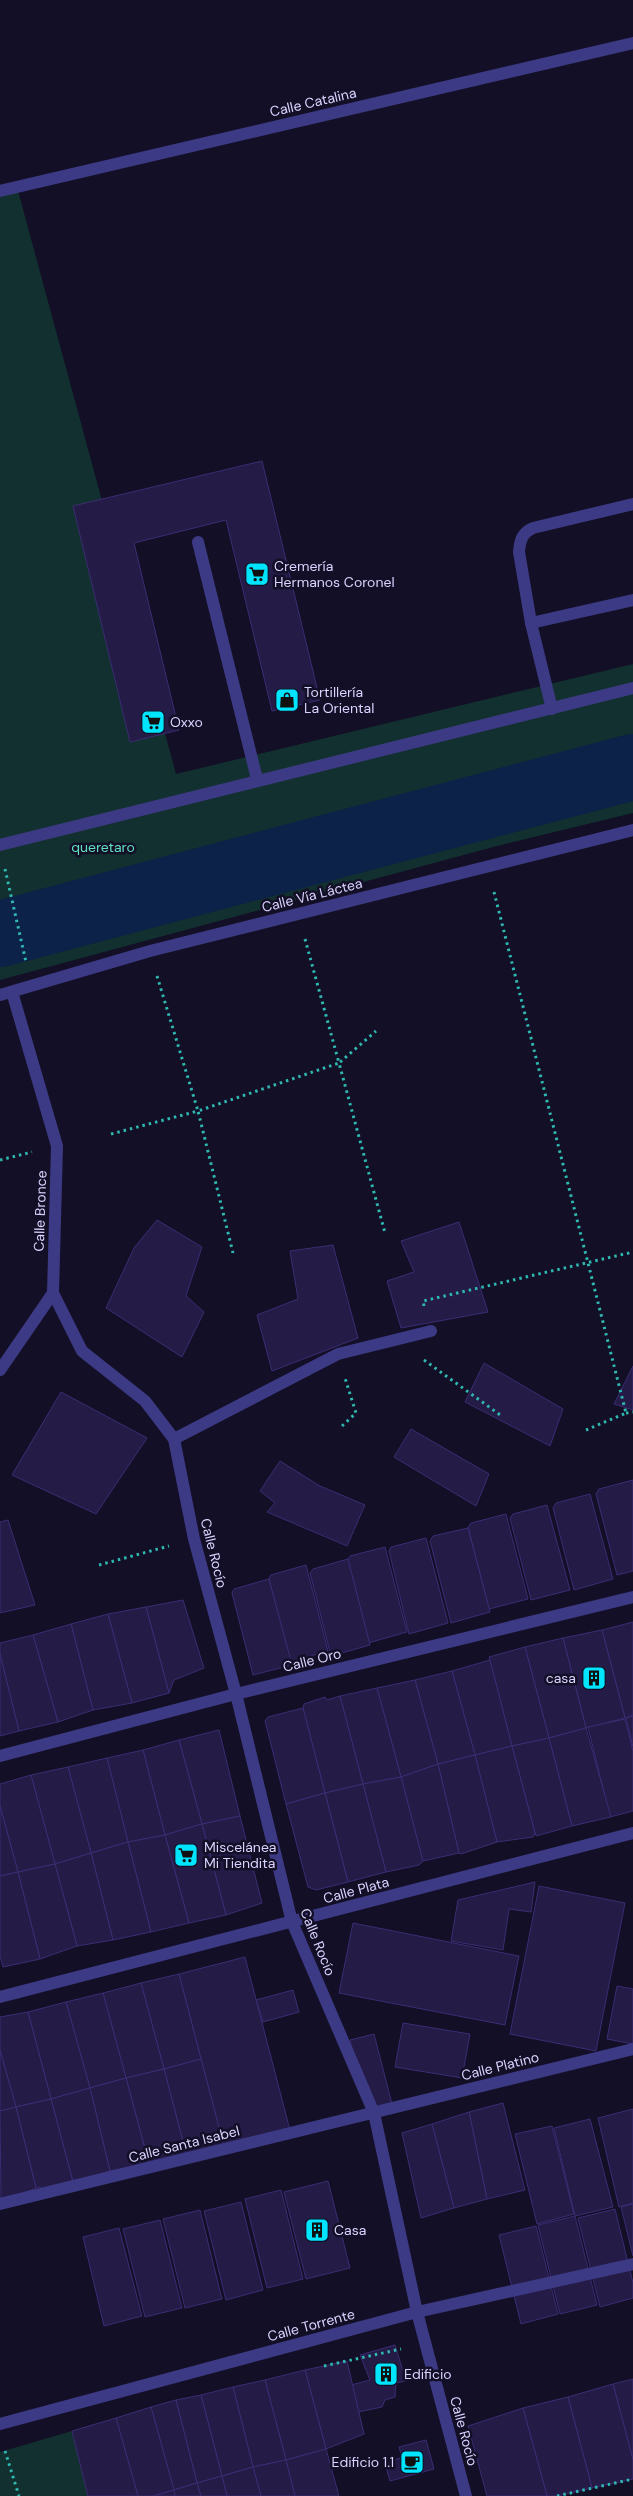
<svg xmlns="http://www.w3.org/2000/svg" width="633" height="2496" font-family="'DM Sans',sans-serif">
  <rect width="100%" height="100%" fill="#130f26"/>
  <g fill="#12302f">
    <polygon points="17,187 176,774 633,664 633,813 497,846 0,980 0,191"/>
    <polygon points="72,2431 88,2496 0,2496 0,2452"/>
  </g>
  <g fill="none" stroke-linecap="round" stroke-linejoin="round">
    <polyline stroke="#0c2248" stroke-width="66" points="0,934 633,767"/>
  </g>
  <g fill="#241b47" stroke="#3b2d73">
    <polygon points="262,461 320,700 272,711 226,520 134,543 179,730 130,742 73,506"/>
    <polygon points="157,1220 202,1247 186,1296 204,1312 182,1357 106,1308 134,1248"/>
    <polygon points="459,1222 488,1312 401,1328 387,1281 414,1272 401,1241"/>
    <polygon points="333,1245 358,1338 272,1371 257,1315 298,1299 290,1251"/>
    <polygon points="484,1363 563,1409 550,1446 465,1402"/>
    <polygon points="633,1366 633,1410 614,1404"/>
    <polygon points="61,1392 147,1438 96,1514 12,1475"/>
    <polygon points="411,1429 489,1474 476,1506 394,1457"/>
    <polygon points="280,1461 320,1486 365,1505 347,1546 267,1512 275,1503 260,1491"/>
    <polygon points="633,1480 633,1571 617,1575 596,1494 599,1489"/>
    <polygon points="590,1494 613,1579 574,1590 553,1508 556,1503"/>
    <polygon points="547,1505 570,1590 531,1600 510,1518 513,1514"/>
    <polygon points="506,1514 528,1599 489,1609 468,1527 471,1523"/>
    <polygon points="8,1520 35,1605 0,1613 0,1522"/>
    <polygon points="468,1528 490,1612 451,1623 430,1541 433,1536"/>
    <polygon points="426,1538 448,1623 409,1634 389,1551 391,1547"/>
    <polygon points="385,1547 407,1632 368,1643 347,1561 350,1556"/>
    <polygon points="348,1559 370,1645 331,1656 310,1573 313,1569"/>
    <polygon points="306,1565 328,1651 289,1662 269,1579 271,1575"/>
    <polygon points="269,1579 292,1665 253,1675 232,1593 234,1589"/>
    <polygon points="183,1600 204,1668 174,1680 169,1693 146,1607"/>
    <polygon points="146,1607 169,1693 132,1703 108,1614"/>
    <polygon points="108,1614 132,1703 93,1710 71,1624"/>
    <polygon points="633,1622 633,1715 625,1718 602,1630"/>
    <polygon points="71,1624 93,1710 58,1722 33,1635"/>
    <polygon points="602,1630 625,1718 586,1728 563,1638"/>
    <polygon points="33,1635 58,1722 19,1731 0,1654 0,1643"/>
    <polygon points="563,1638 586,1728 549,1738 525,1647"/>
    <polygon points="525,1647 549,1738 512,1746 489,1657"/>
    <polygon points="0,1654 19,1731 0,1736"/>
    <polygon points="490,1660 512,1746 475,1755 452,1671"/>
    <polygon points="452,1671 475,1755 438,1764 415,1680"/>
    <polygon points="415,1680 438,1764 401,1777 377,1688"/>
    <polygon points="377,1688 401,1777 363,1784 340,1696"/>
    <polygon points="340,1696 363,1784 325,1793 303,1708 304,1704 325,1697 327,1700"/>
    <polygon points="303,1708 325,1793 286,1804 265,1721 268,1717"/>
    <polygon points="633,1716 633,1747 626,1718"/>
    <polygon points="625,1719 633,1751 633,1811 610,1817 588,1727"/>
    <polygon points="586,1728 611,1817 572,1826 549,1738"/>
    <polygon points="219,1730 240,1816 202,1824 179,1740"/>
    <polygon points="549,1738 572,1826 536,1836 512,1746"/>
    <polygon points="179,1740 202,1824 165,1835 143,1750"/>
    <polygon points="512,1746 535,1833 533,1837 497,1842 475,1755"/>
    <polygon points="143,1750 165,1835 128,1842 107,1758"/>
    <polygon points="475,1755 497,1842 461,1854 459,1853 438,1764"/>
    <polygon points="107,1758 128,1842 91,1853 68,1767"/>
    <polygon points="438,1764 459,1853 423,1861 401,1777"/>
    <polygon points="68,1767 91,1853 55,1864 31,1775"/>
    <polygon points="31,1775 55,1864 18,1872 0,1806 0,1784"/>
    <polygon points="401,1777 423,1861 419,1865 386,1872 363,1784"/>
    <polygon points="363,1784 386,1872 348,1882 325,1793"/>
    <polygon points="325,1793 348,1882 316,1890 308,1887 286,1804"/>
    <polygon points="0,1806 18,1872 0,1876"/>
    <polygon points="240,1816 262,1903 226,1915 202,1824"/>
    <polygon points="202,1824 226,1915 189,1923 165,1835"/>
    <polygon points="165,1835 189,1923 151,1932 128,1842"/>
    <polygon points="128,1842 151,1932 113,1940 91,1853"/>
    <polygon points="91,1853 113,1940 77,1946 55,1864"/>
    <polygon points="55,1864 77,1946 40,1959 18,1872"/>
    <polygon points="18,1872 40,1959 3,1967 0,1956 0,1876"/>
    <polygon points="535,1882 531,1912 509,1909 503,1950 451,1941 458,1900"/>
    <polygon points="539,1886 625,1903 596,2051 510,2034"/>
    <polygon points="353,1923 519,1956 505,2025 339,1993"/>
    <polygon points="245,1957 291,2134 225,2151 179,1974"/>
    <polygon points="179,1974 201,2059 164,2069 141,1983"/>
    <polygon points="141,1983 164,2069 126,2078 103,1993"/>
    <polygon points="617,1986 633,1989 633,2044 607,2039"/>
    <polygon points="293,1990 299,2012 263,2022 256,2000"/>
    <polygon points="103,1993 126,2078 90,2088 66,2002"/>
    <polygon points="66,2002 90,2088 51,2099 28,2012"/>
    <polygon points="28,2012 51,2099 16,2107 0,2050 0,2017"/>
    <polygon points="403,2023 470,2034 462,2078 395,2067"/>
    <polygon points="374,2034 393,2108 368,2114 350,2040"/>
    <polygon points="0,2050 16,2107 0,2111"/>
    <polygon points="201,2059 224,2146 187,2157 164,2069"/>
    <polygon points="164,2069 187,2157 149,2164 126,2078"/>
    <polygon points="126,2078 149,2164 110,2171 90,2088"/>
    <polygon points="90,2088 110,2171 73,2182 51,2099"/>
    <polygon points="51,2099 73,2182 44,2193 40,2187 36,2188 16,2107"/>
    <polygon points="503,2103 525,2190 487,2199 469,2112"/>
    <polygon points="16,2107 36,2188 1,2203 0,2111"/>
    <polygon points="633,2109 633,2203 619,2207 598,2118"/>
    <polygon points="469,2112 487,2199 454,2208 432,2124"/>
    <polygon points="590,2119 613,2207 575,2216 554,2128"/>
    <polygon points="432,2124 454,2208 421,2218 402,2133"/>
    <polygon points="552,2126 574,2214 537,2224 515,2134"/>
    <polygon points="328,2181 350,2268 306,2279 284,2192"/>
    <polygon points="281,2190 303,2279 267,2288 245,2199"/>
    <polygon points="241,2202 263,2290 226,2300 204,2211"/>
    <polygon points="633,2204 633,2256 621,2207"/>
    <polygon points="615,2209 633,2283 633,2298 600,2307 578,2218"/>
    <polygon points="200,2210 222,2299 185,2308 163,2219"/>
    <polygon points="575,2216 597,2305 560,2314 538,2225"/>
    <polygon points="160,2220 182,2308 145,2317 123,2229"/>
    <polygon points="536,2226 558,2314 521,2324 499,2235"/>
    <polygon points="119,2228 142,2316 104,2326 83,2237"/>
    <polygon points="395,2345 406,2381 396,2383 395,2397 385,2400 382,2407 358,2412 351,2385 370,2380 360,2355"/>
    <polygon points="347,2361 364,2434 326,2449 305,2370"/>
    <polygon points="305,2370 326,2449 286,2460 265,2380"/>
    <polygon points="633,2379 633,2460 613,2384"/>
    <polygon points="265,2380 286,2460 253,2467 233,2387"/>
    <polygon points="613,2384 633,2460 633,2479 592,2488 568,2397"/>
    <polygon points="233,2387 253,2467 222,2476 201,2395"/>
    <polygon points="201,2395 222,2476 197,2483 176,2400"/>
    <polygon points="568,2397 592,2488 557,2496 547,2496 523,2408"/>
    <polygon points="176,2400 197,2483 174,2490 151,2407"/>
    <polygon points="151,2407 174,2490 153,2496 138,2496 116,2418"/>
    <polygon points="523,2408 547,2496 487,2496 468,2426"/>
    <polygon points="116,2418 138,2496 88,2496 72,2431"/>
    <polygon points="426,2440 434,2469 390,2481 385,2464 402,2457 399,2447"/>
    <polygon points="326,2449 339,2496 295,2496 286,2460"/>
    <polygon points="286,2460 295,2496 261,2496 253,2467"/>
    <polygon points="253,2467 261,2496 227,2496 222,2476"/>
    <polygon points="222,2476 227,2496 201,2496 197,2483"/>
    <polygon points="197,2483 201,2496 175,2496 174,2490"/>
    <polygon points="174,2490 175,2496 153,2496"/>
  </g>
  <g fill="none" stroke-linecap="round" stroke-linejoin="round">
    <g stroke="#2fb8b0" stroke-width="3" stroke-dasharray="2.5 4" stroke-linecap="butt">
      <polyline points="5,869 26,962"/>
      <polyline points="494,892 626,1413 586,1430"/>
      <polyline points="305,939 339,1063 376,1031"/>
      <polyline points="157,976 198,1111 339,1063 385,1233"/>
      <polyline points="111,1134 198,1111 233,1253"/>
      <polyline points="0,1160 32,1152"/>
      <polyline points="424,1306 423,1301 633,1252"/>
      <polyline points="424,1360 503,1417"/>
      <polyline points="626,1413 633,1412"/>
      <polyline points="342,1426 356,1413 345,1378"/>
      <polyline points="99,1565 169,1546"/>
      <polyline points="324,2366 401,2349"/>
      <polyline points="5,2451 19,2496"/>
      <polyline points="557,2496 633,2479"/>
    </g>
    <g stroke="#3d3a85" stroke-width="12">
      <polyline points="0,191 633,43"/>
      <polyline points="198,542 257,779"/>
      <polyline points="531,623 633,600"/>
      <path d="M552,709L531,623L519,552C520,540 522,533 533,528L633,504"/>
      <polyline points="0,845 633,688"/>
      <polyline points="12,992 57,1146 53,1293 82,1351 145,1401 174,1439 194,1539 236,1694 292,1922 374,2113 417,2312 466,2496"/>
      <polyline points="0,995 150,951 633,830"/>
      <polyline points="0,1370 53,1293"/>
      <polyline points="174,1439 338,1354 431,1331"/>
      <polyline points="0,1756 236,1694 633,1597"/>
      <polyline points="0,1997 633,1833"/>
      <polyline points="0,2204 633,2049"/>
      <polyline points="0,2424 417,2312 633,2264"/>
    </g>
  </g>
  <defs>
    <g id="supermarket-square" transform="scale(1.25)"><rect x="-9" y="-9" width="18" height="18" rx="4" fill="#00e5ff" stroke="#130f26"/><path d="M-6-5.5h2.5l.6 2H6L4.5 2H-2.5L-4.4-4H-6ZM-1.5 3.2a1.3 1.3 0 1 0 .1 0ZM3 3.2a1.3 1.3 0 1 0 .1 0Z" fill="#111"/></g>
    <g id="shop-square" transform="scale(1.25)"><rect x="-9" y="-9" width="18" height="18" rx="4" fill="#00e5ff" stroke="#130f26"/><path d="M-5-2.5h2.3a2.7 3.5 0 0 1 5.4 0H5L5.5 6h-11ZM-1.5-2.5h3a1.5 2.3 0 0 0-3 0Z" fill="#111"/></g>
    <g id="building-square" transform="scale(1.25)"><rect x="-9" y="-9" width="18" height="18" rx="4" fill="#00e5ff" stroke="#130f26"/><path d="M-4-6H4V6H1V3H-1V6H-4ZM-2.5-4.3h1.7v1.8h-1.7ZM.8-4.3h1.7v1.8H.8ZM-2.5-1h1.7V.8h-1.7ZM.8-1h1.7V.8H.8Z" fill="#111"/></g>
    <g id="cafe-square" transform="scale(1.25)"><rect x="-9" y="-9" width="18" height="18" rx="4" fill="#00e5ff" stroke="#130f26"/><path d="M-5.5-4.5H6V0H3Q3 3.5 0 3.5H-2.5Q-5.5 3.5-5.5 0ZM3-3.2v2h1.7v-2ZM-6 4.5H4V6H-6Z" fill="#111"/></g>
  </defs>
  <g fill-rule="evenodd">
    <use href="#supermarket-square" x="257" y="574"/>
    <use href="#shop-square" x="287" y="700"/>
    <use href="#supermarket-square" x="153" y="722"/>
    <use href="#building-square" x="594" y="1678"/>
    <use href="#supermarket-square" x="186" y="1855"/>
    <use href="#building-square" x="317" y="2230"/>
    <use href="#building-square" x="386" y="2374"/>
    <use href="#cafe-square" x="412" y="2462"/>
  </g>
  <g text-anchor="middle" stroke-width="5" stroke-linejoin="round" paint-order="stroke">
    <g font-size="14" fill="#d9d4ff" stroke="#130f26">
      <text transform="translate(313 102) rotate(-13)" y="5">Calle Catalina</text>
      <text transform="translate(312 895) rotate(-14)" y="5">Calle Vía Láctea</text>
      <text transform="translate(40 1211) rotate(-88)" y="5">Calle Bronce</text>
      <text transform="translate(214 1553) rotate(76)" y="5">Calle Rocío</text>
      <text transform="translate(312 1660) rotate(-14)" y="5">Calle Oro</text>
      <text transform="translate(356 1890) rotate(-15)" y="5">Calle Plata</text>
      <text transform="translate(318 1942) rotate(68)" y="5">Calle Rocío</text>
      <text transform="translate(500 2066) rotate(-14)" y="5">Calle Platino</text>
      <text transform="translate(184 2144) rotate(-14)" y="5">Calle Santa Isabel</text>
      <text transform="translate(311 2325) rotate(-15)" y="5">Calle Torrente</text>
      <text transform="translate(464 2431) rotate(75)" y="5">Calle Rocío</text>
    </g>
    <g font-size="14" fill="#d9d4ff" stroke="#130f26" text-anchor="start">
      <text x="274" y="571">Cremería<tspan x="274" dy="16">Hermanos Coronel</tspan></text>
      <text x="304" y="697">Tortillería<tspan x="304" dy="16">La Oriental</tspan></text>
      <text x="170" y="727">Oxxo</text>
      <text x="576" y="1683" text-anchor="end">casa</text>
      <text x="204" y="1852">Miscelánea<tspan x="204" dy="16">Mi Tiendita</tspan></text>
      <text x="334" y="2235">Casa</text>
      <text x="404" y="2379">Edificio</text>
      <text x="394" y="2467" text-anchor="end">Edificio 1.1</text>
    </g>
    <g font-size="14" fill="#5fe0c0" stroke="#130f26">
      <text x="103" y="852">queretaro</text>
    </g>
  </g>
</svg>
